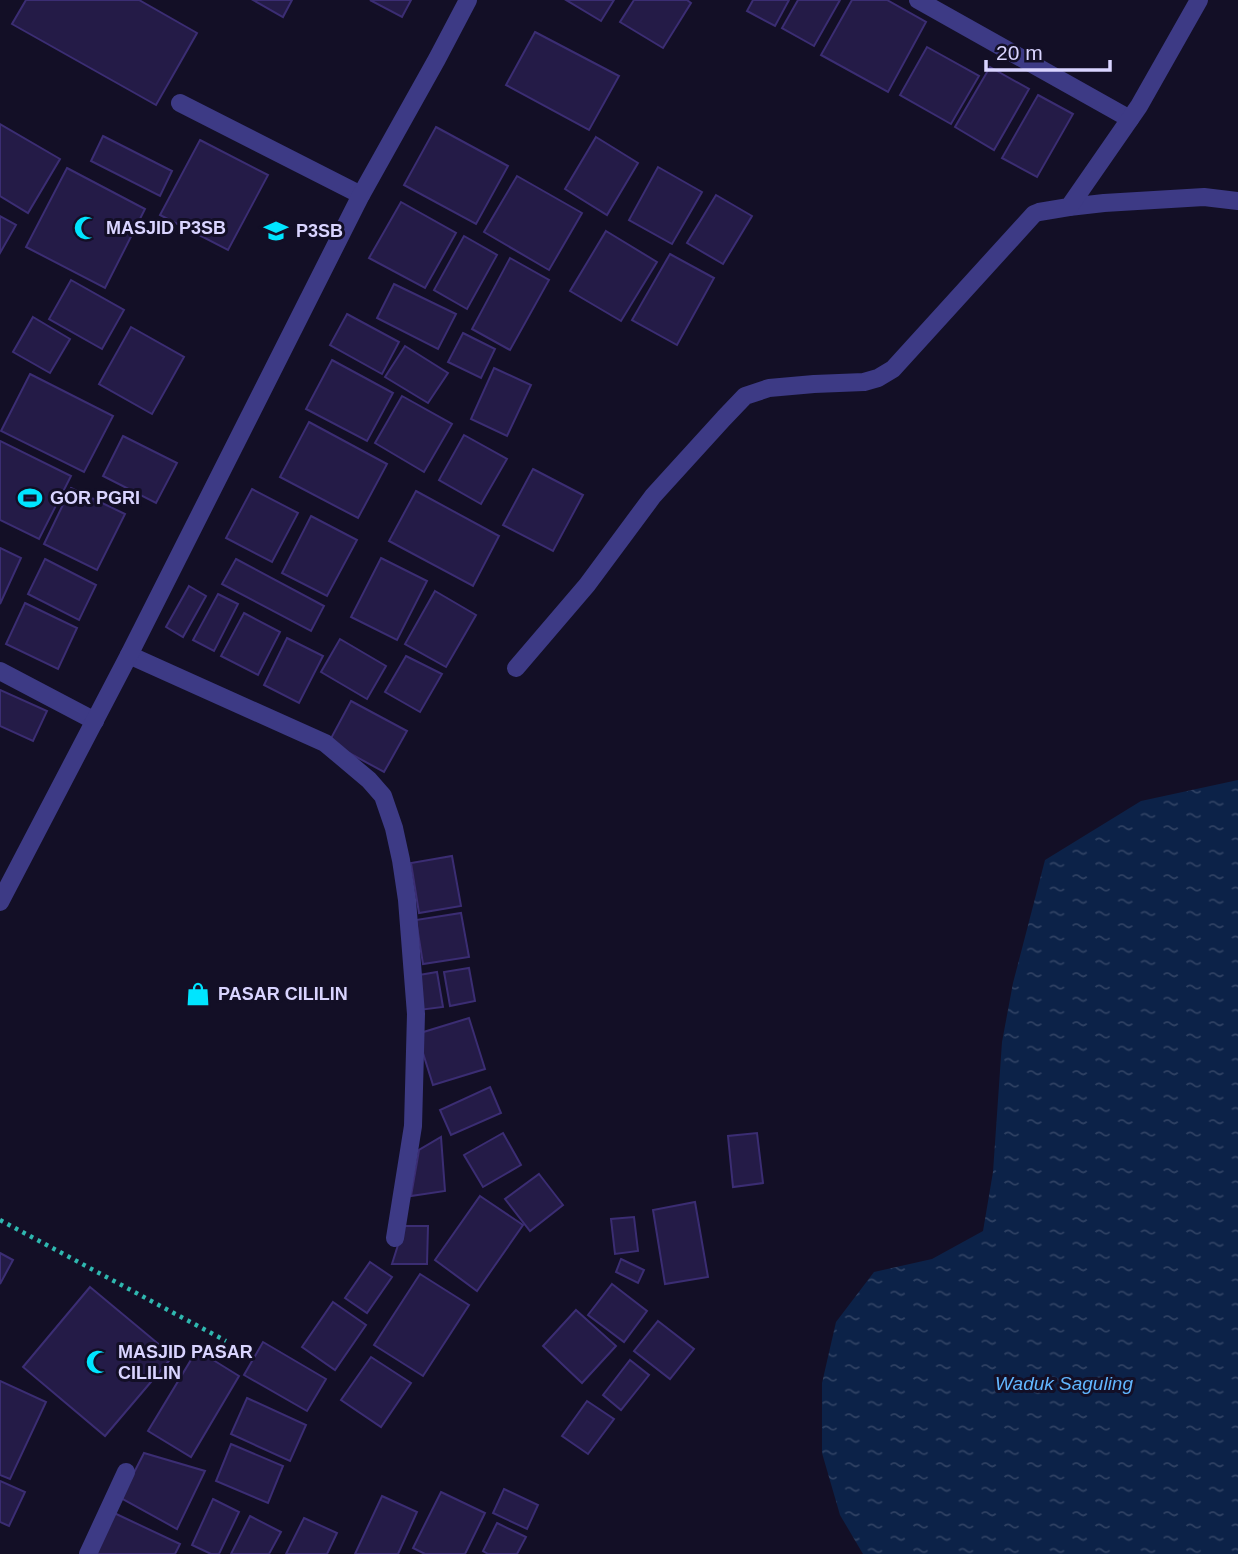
<svg xmlns="http://www.w3.org/2000/svg" width="1238" height="1554" font-family="Helvetica,sans-serif">
  <defs>
    <pattern id="water-ripples" width="26" height="14" patternUnits="userSpaceOnUse" patternTransform="scale(1.75)"><rect width="26" height="14" fill="#0c2248"/><path d="M2 4q2-2 4 0t4 0M15 11q2-2 4 0t4 0" fill="none" stroke="#2f4163"/></pattern>
  </defs>
  <rect width="100%" height="100%" fill="#130f26"/>
  <polygon fill="url(#water-ripples)" points="1238,780 1238,1554 863,1554 840,1515 822,1453 822,1383 836,1322 874,1272 932,1259 983,1231 993,1172 1002,1042 1013,983 1045,860 1141,801"/>
  <g fill="#241b47" stroke="#3b2d73" stroke-width="2">
    <polygon points="26,0 139,0 197,33 156,105 12,24"/>
    <polygon points="253,0 292,0 283,17"/>
    <polygon points="370,0 411,0 402,17"/>
    <polygon points="566,0 614,0 601,21"/>
    <polygon points="634,0 687,0 691,3 663,48 620,22"/>
    <polygon points="753,0 789,0 775,26 747,11"/>
    <polygon points="798,0 840,0 814,46 782,28"/>
    <polygon points="852,0 887,0 926,22 888,92 821,55"/>
    <polygon points="535,32 619,76 589,130 506,85"/>
    <polygon points="927,47 979,76 951,124 900,95"/>
    <polygon points="990,67 1029,89 994,150 955,127"/>
    <polygon points="1038,95 1073,114 1037,177 1002,158"/>
    <polygon points="0,124 60,159 28,213 0,196"/>
    <polygon points="436,127 508,166 476,224 404,185"/>
    <polygon points="103,136 172,171 160,196 91,161"/>
    <polygon points="596,137 638,163 607,215 565,189"/>
    <polygon points="200,140 268,175 228,250 160,215"/>
    <polygon points="658,167 702,192 672,244 629,220"/>
    <polygon points="67,168 145,209 105,288 26,247"/>
    <polygon points="517,176 582,213 549,270 484,232"/>
    <polygon points="716,195 752,216 723,264 687,243"/>
    <polygon points="401,202 456,233 425,288 369,258"/>
    <polygon points="0,216 16,225 0,253"/>
    <polygon points="606,231 657,262 621,321 570,291"/>
    <polygon points="464,236 497,255 467,309 434,290"/>
    <polygon points="670,254 714,278 677,345 632,320"/>
    <polygon points="510,258 549,280 510,350 472,329"/>
    <polygon points="71,280 124,310 102,349 49,319"/>
    <polygon points="394,284 456,314 438,349 377,318"/>
    <polygon points="347,314 399,342 382,374 330,345"/>
    <polygon points="33,317 70,339 50,373 13,352"/>
    <polygon points="131,327 184,357 152,414 99,384"/>
    <polygon points="463,333 495,349 481,378 448,362"/>
    <polygon points="405,346 448,373 428,403 385,377"/>
    <polygon points="332,360 393,393 367,441 306,409"/>
    <polygon points="494,368 531,385 507,436 471,419"/>
    <polygon points="30,374 113,416 84,472 1,431"/>
    <polygon points="402,396 452,424 424,472 375,443"/>
    <polygon points="309,422 387,464 358,518 280,477"/>
    <polygon points="464,435 507,459 481,504 439,480"/>
    <polygon points="123,436 177,463 156,503 103,476"/>
    <polygon points="0,441 71,476 39,539 0,520"/>
    <polygon points="533,469 583,495 553,551 503,525"/>
    <polygon points="71,488 125,514 97,570 44,544"/>
    <polygon points="252,489 298,513 272,562 226,538"/>
    <polygon points="416,491 499,536 473,586 389,541"/>
    <polygon points="311,516 357,540 327,596 282,573"/>
    <polygon points="0,548 21,558 0,604"/>
    <polygon points="381,558 427,581 397,640 351,617"/>
    <polygon points="45,559 96,585 79,620 28,594"/>
    <polygon points="236,559 324,606 311,631 222,584"/>
    <polygon points="189,586 206,596 183,637 166,627"/>
    <polygon points="435,591 476,615 446,667 405,644"/>
    <polygon points="218,594 238,604 214,651 193,640"/>
    <polygon points="25,603 77,628 58,669 6,644"/>
    <polygon points="244,613 280,632 258,675 221,656"/>
    <polygon points="287,638 323,656 299,703 264,685"/>
    <polygon points="340,639 386,666 367,699 321,672"/>
    <polygon points="406,656 442,674 420,712 385,692"/>
    <polygon points="0,690 47,711 33,741 0,726"/>
    <polygon points="351,701 407,731 384,772 329,742"/>
    <polygon points="452,856 461,906 419,913 411,863"/>
    <polygon points="461,913 469,957 423,964 416,920"/>
    <polygon points="469,968 475,1001 450,1006 444,972"/>
    <polygon points="437,972 443,1007 419,1010 413,976"/>
    <polygon points="469,1018 485,1069 433,1085 417,1034"/>
    <polygon points="490,1087 501,1113 451,1135 440,1110"/>
    <polygon points="503,1133 521,1165 483,1187 464,1155"/>
    <polygon points="757,1133 763,1183 733,1187 728,1136"/>
    <polygon points="441,1137 445,1191 411,1196 419,1150"/>
    <polygon points="539,1174 563,1205 530,1231 505,1199"/>
    <polygon points="480,1196 523,1225 477,1291 435,1260"/>
    <polygon points="695,1202 708,1277 665,1284 653,1210"/>
    <polygon points="634,1217 638,1251 615,1254 611,1219"/>
    <polygon points="404,1226 428,1226 427,1264 392,1264"/>
    <polygon points="0,1253 13,1260 0,1284"/>
    <polygon points="621,1259 644,1270 638,1283 616,1272"/>
    <polygon points="370,1262 392,1277 367,1313 345,1298"/>
    <polygon points="420,1274 469,1305 423,1376 374,1345"/>
    <polygon points="612,1284 647,1311 624,1342 588,1315"/>
    <polygon points="90,1287 173,1356 105,1436 23,1367"/>
    <polygon points="333,1302 366,1325 335,1370 302,1347"/>
    <polygon points="576,1310 616,1346 582,1383 543,1346"/>
    <polygon points="658,1321 694,1349 670,1379 634,1351"/>
    <polygon points="263,1342 326,1379 307,1411 244,1375"/>
    <polygon points="197,1350 239,1376 191,1457 148,1431"/>
    <polygon points="371,1357 411,1383 381,1427 341,1400"/>
    <polygon points="630,1360 649,1375 621,1410 603,1395"/>
    <polygon points="0,1381 46,1402 10,1479 0,1475"/>
    <polygon points="247,1398 306,1425 290,1461 231,1434"/>
    <polygon points="587,1401 614,1419 588,1454 562,1436"/>
    <polygon points="231,1444 283,1466 268,1503 216,1481"/>
    <polygon points="144,1453 205,1471 177,1529 121,1498"/>
    <polygon points="0,1481 25,1492 9,1526 0,1522"/>
    <polygon points="504,1489 538,1505 527,1529 493,1513"/>
    <polygon points="441,1492 485,1513 465,1554 425,1554 413,1548"/>
    <polygon points="382,1496 417,1512 398,1554 355,1554"/>
    <polygon points="213,1499 239,1512 219,1554 211,1554 192,1545"/>
    <polygon points="112,1512 180,1544 175,1554 92,1554"/>
    <polygon points="250,1516 281,1532 269,1554 231,1554"/>
    <polygon points="304,1518 337,1533 327,1554 286,1554"/>
    <polygon points="497,1523 526,1537 517,1554 488,1554 483,1551"/>
  </g>
  <g fill="none" stroke-linecap="round" stroke-linejoin="round">
    <polyline stroke="#2fb8b0" stroke-width="4.5" stroke-dasharray="3.5 5" stroke-linecap="butt" points="0,1220 226,1341"/>
    <g stroke="#3d3a85" stroke-width="18">
      <polyline points="918,0 1130,119"/>
      <polyline points="180,103 361,195"/>
      <polyline points="1069,207 1104,203 1204,197 1238,201"/>
      <polyline points="129,655 325,743 369,780 383,796 394,828 401,860 407,900 416,1014 413,1126 395,1238"/>
      <polyline points="516,668 587,585 653,496 724,418 745,396 769,388 814,384 864,382 878,378 893,369 1034,214 1039,212 1069,207 1139,106 1199,0"/>
      <polyline points="0,671 95,721"/>
      <polyline points="0,902 129,655 361,195 437,59 468,0"/>
      <polyline points="88,1554 126,1472"/>
    </g>
  </g>
  <defs>
    <g id="mosque-bare" transform="scale(1.89)"><path d="M3.5-4.9A6 6 0 1 0 3.5 4.9A5 5 0 1 1 3.5-4.9Z" fill="#00e5ff" stroke="#130f26" stroke-width="2.5" paint-order="stroke"/></g>
    <g id="school-bare" transform="scale(1.89)"><path d="M0-5L7-2L0 1L-7-2ZM-4 1L0 2.5L4 1V4Q0 6-4 4Z" fill="#00e5ff" stroke="#130f26" stroke-width="2.5" paint-order="stroke"/></g>
    <g id="stadium-bare" transform="scale(1.89)"><path d="M0-5a6.5 5 0 1 0 0 10a6.5 5 0 1 0 0-10ZM-3.5-1.8h7v3.6h-7Z" fill="#00e5ff" stroke="#130f26" stroke-width="2.5" paint-order="stroke"/></g>
    <g id="shop-bare" transform="scale(1.89)"><path d="M-5-2.5h2.3a2.7 3.5 0 0 1 5.4 0H5L5.5 6h-11ZM-1.5-2.5h3a1.5 2.3 0 0 0-3 0Z" fill="#00e5ff" stroke="#130f26" stroke-width="2.5" paint-order="stroke"/></g>
  </defs>
  <g fill-rule="evenodd">
    <use href="#mosque-bare" x="86" y="228"/>
    <use href="#school-bare" x="276" y="231"/>
    <use href="#stadium-bare" x="30" y="498"/>
    <use href="#shop-bare" x="198" y="994"/>
    <use href="#mosque-bare" x="98" y="1362"/>
  </g>
  <g text-anchor="middle" stroke-width="6" stroke-linejoin="round" paint-order="stroke">
    <g font-size="18" font-weight="bold" fill="#d9d4ff" stroke="#130f26" text-anchor="start">
      <text x="106" y="234">MASJID P3SB</text>
      <text x="296" y="237">P3SB</text>
      <text x="50" y="504">GOR PGRI</text>
      <text x="218" y="1000">PASAR CILILIN</text>
      <text x="118" y="1358">MASJID PASAR<tspan x="118" dy="21">CILILIN</tspan></text>
    </g>
    <g font-size="19" font-style="italic" fill="#62b6ff" stroke="#130f26">
      <text x="1064" y="1390">Waduk Saguling</text>
    </g>
  </g>
  <path d="M986 60v10h124v-10" fill="none" stroke="#d9d4ff" stroke-width="3.5"/>
  <text x="996" y="60" font-size="21" fill="#d9d4ff" stroke="#130f26" stroke-width="5" paint-order="stroke">20 m</text>
</svg>
